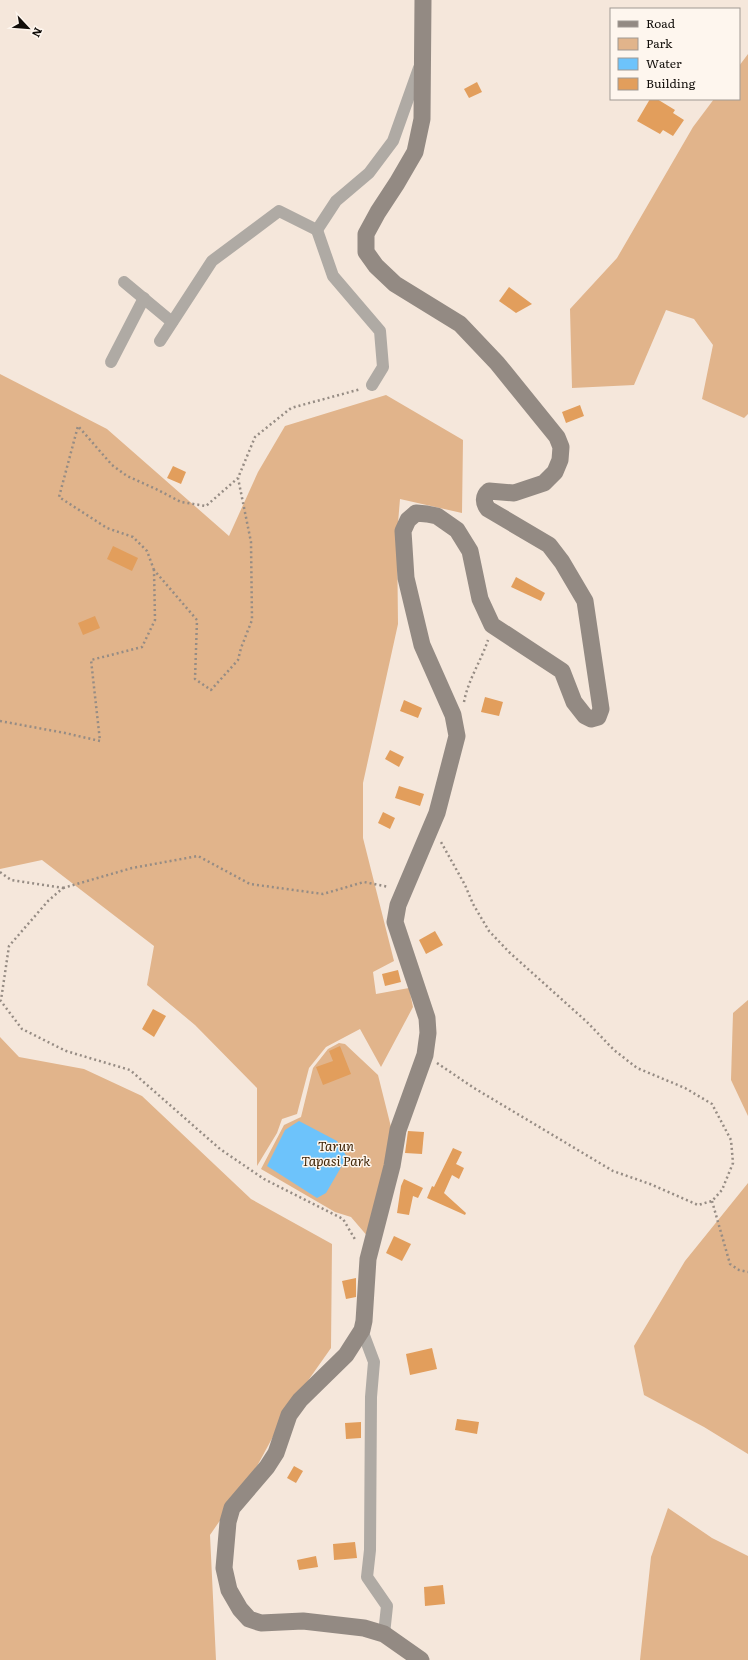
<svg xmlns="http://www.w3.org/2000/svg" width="748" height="1660" font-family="Literata,serif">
  <rect width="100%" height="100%" fill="#f5e7db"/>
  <g fill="#e1b48b">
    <polygon points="748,54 748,414 744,418 702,399 713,345 694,319 666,310 634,385 572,388 570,309 617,258 693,127 714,99 739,99 739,66"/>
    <polygon points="0,374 107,429 229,536 258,472 285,426 386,395 463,440 462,513 400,499 397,535 398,624 363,783 363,838 394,961 373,972 376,994 409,988 413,1007 381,1067 360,1029 326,1047 309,1068 297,1114 282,1119 277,1133 257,1166 257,1088 195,1025 147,985 154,946 42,860 0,869"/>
    <polygon points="748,1000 748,1116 731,1080 733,1013"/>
    <polygon points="0,1037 19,1057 84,1069 142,1096 251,1199 332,1244 331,1348 288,1409 256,1468 210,1535 216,1660 0,1660"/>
    <polygon points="339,1043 345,1044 378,1075 392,1131 369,1238 351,1217 335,1212 261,1169 284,1125 301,1117 313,1068 328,1049"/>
    <polygon points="748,1183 748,1454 704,1427 644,1395 634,1346 685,1261"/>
    <polygon points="668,1508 712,1538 748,1556 748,1660 640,1660 651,1557"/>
  </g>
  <polygon fill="#6dc3fb" points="299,1121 337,1141 347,1157 326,1193 317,1198 267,1166 285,1130"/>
  <g fill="#e29e5c">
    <polygon points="477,82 482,92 469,98 464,89"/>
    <polygon points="650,99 657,99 675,110 673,113 684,120 673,136 663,130 660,134 637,121"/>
    <polygon points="509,287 532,304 516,313 499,301"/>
    <polygon points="580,405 584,416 566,423 562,412"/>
    <polygon points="173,466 186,472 181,484 167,478"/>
    <polygon points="113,546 138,558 132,571 107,559"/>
    <polygon points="516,577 545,593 541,601 511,587"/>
    <polygon points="95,616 100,628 83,635 78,623"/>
    <polygon points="485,697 503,702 499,716 481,712"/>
    <polygon points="404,700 422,708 418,718 400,711"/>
    <polygon points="390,750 404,757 399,767 385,759"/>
    <polygon points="399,786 424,794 420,806 395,798"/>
    <polygon points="383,812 395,818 390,829 378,823"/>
    <polygon points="435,931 443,945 426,954 419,940"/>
    <polygon points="398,970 401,982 385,986 382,974"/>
    <polygon points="153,1009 166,1016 154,1037 142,1029"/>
    <polygon points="340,1046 351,1074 323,1085 316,1067 333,1061 329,1051"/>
    <polygon points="408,1131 424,1132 422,1154 405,1153"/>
    <polygon points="453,1148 462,1152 456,1164 464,1168 459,1179 452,1175 444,1193 466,1213 465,1215 427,1198 432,1186 434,1187"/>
    <polygon points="404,1179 423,1188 418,1198 413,1196 409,1215 397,1213 401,1186"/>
    <polygon points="394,1236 411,1244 402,1261 386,1253"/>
    <polygon points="356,1278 356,1297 346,1299 342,1281"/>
    <polygon points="432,1348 437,1369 410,1375 406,1354"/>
    <polygon points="457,1419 479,1422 477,1434 455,1430"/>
    <polygon points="361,1422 361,1438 346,1439 345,1423"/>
    <polygon points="294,1466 303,1471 296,1483 287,1478"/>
    <polygon points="355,1542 357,1558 334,1560 333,1544"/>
    <polygon points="316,1556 318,1567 299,1570 297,1560"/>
    <polygon points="443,1585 445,1604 425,1606 424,1587"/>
  </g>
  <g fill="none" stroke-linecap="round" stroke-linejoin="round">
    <g stroke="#968c84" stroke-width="2.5" stroke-dasharray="2 3" stroke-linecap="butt">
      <polyline points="154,570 147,551 133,537 107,528 59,497 78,426 112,465 127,476 156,489 181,502 206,506 238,478"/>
      <path d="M464,702C468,680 481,661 488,640"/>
      <polyline points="0,721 65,733 100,741 91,660 142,647 155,620 154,570 197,620 195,679 211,690 238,660 241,648 252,620 251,542 238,478 255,437 291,408 361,389"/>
      <polyline points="0,872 11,880 63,888 48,901 9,946 1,1000"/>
      <polyline points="63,888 132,868 198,856 250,884 323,894 364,882 389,887"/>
      <polyline points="0,1000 22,1029 66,1051 130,1070 220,1149 264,1179 343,1219 356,1241"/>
      <polyline points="437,1063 474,1088 613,1171 650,1184 698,1205 712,1201 722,1190 733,1163 731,1140 712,1104 685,1088 637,1068 614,1050 587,1022 509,952 489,931 473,904 465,885 441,842"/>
      <polyline points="712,1201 730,1264 739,1270 748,1272"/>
    </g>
    <g stroke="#afaaa4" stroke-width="12">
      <polyline points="317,230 333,276 380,331 383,367 372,385"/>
      <polyline points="124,282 172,322"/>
      <polyline points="160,341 212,261 279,211 317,230 336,201 369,173 393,141 419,68"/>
      <polyline points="111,362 144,298"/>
      <polyline points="362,1330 374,1362 371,1397 370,1550 367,1577 387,1606 384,1634"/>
    </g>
    <path stroke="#938a83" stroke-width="17" d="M421,1660L384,1634L364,1628L303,1621L261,1623L249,1619L240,1609L229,1590L224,1568L228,1522L232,1508L267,1467L276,1453L289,1415L300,1400L346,1355L362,1330L364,1321L368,1259L392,1166L398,1130L425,1055L428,1033L427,1018L395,922L398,905L437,813L457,736L453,715L422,645L406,578L403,531L408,520L416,513L427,514L437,516L457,530L470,551L480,599L492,625L562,671L574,702L585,716L591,719L598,717L601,709L585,601L562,562L549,545L488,509C483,503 483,496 489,491L514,493L544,483L555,472L560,460L561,447L557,437L497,363L460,324L395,284L376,266L366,252V234L378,212L397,183L415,152L422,119L423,0"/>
  </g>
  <g text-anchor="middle" stroke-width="3" stroke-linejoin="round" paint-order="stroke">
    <g font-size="13" font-style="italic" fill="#402507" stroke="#fef6ee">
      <text x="336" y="1151">Tarun<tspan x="336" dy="15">Tapasi Park</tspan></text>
    </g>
  </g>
  <rect x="610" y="8" width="130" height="92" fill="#fef6ee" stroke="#a09993"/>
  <rect x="618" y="21" width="20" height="6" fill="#938a83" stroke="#a09993"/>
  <text x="646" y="28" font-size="12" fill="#120e0a">Road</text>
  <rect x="618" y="38" width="20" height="12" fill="#e1b48b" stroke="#a09993"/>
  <text x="646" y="48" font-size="12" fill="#120e0a">Park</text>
  <rect x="618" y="58" width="20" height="12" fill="#6dc3fb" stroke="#a09993"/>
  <text x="646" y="68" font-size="12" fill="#120e0a">Water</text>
  <rect x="618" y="78" width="20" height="12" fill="#e29e5c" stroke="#a09993"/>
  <text x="646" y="88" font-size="12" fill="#120e0a">Building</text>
  <g transform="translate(28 28) rotate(116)" stroke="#fef6ee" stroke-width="3" paint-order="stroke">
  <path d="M0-3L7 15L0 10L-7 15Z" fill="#120e0a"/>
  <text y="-6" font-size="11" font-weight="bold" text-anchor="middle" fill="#120e0a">N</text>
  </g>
</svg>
